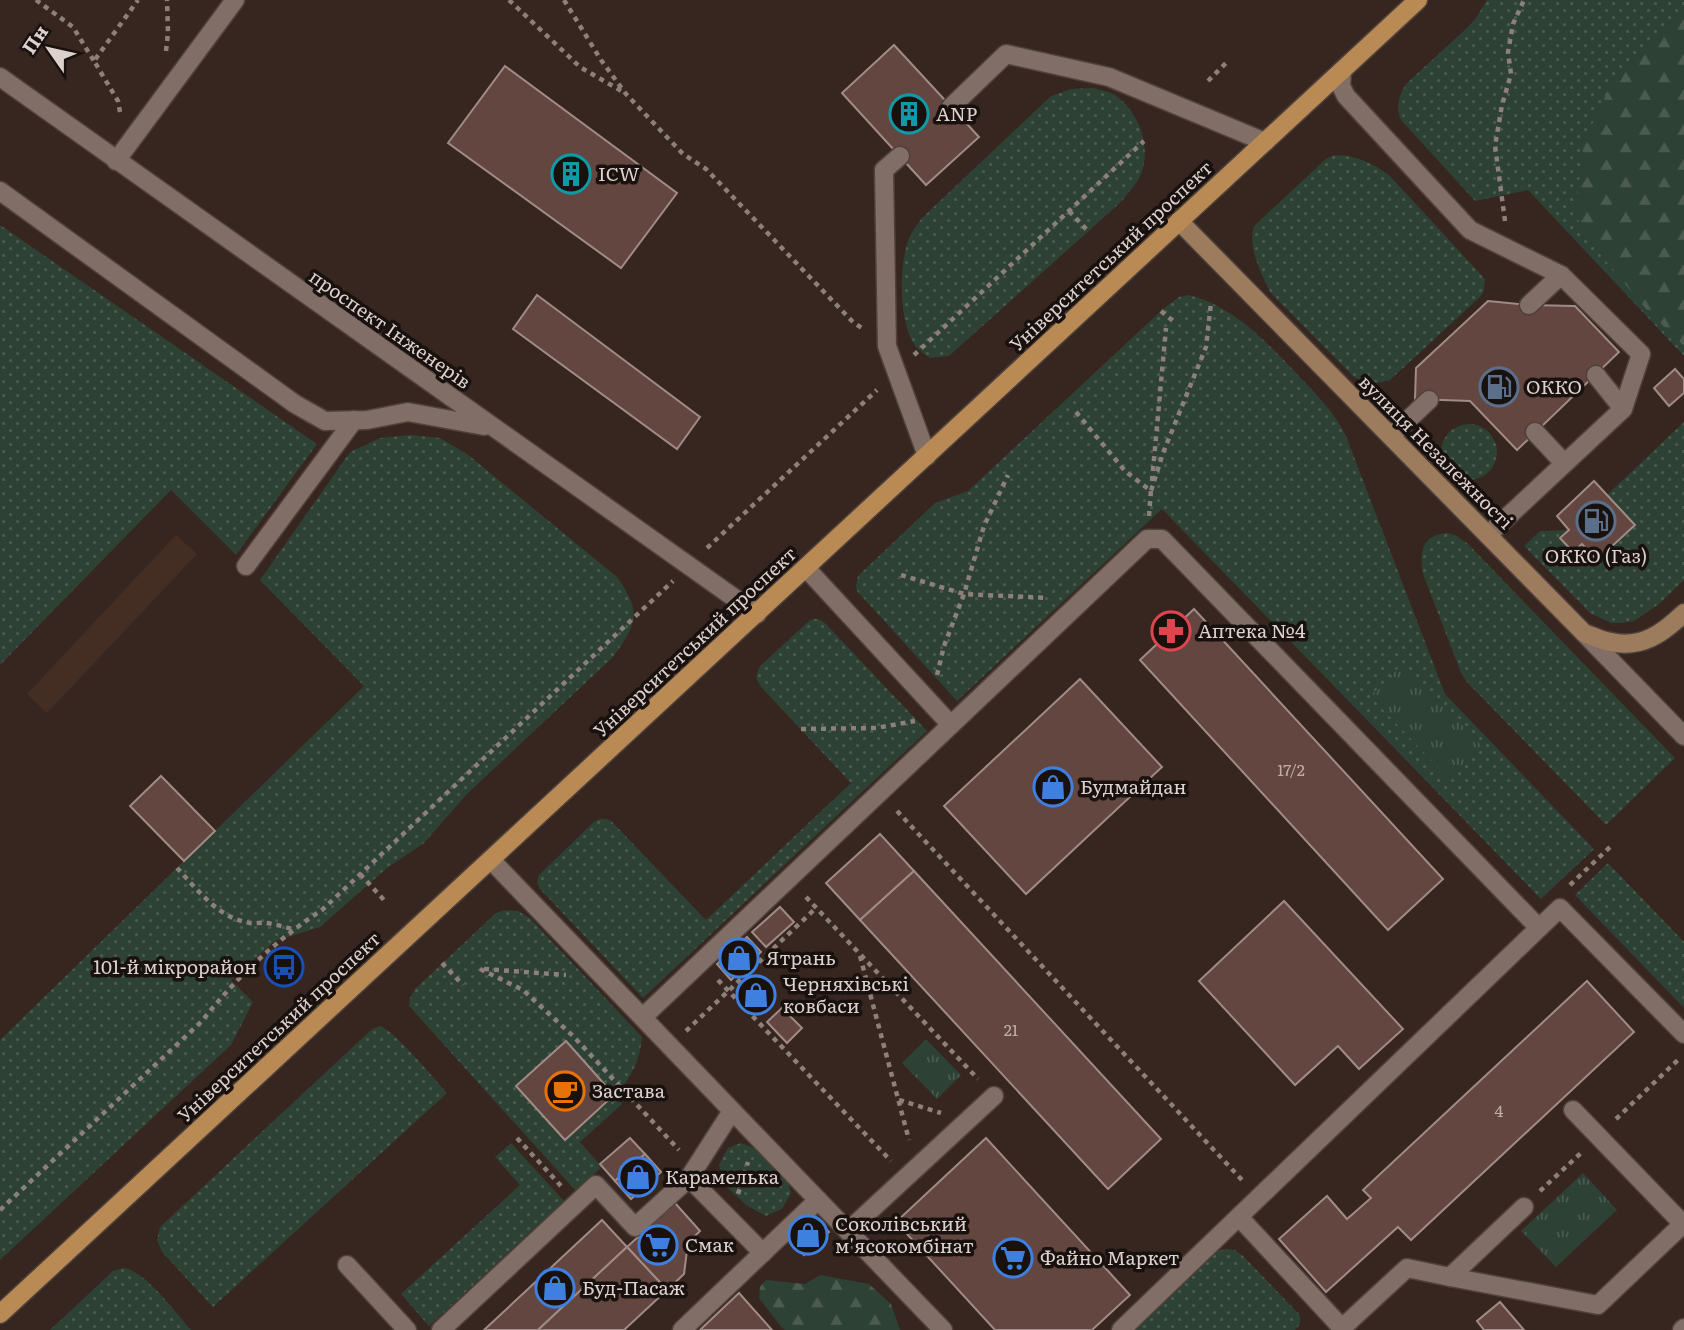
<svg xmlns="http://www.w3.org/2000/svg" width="1684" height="1330" font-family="Literata,serif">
  <defs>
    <pattern id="grass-dots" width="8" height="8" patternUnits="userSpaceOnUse" patternTransform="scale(1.75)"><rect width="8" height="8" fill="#2d4134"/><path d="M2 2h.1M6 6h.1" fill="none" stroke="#4b5b50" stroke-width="1.8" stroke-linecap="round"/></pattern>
    <pattern id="forest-firs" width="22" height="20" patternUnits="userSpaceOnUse" patternTransform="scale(1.75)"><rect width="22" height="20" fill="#2d4134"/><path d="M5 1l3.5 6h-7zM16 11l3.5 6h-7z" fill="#4b5b50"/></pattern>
    <pattern id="park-tufts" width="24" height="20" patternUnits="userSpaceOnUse" patternTransform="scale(1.75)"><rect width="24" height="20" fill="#2d4134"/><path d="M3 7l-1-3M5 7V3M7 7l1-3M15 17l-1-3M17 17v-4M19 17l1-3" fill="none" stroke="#4b5b50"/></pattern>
  </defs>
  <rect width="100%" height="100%" fill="#36261f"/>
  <polygon fill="#442e24" points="176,535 197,554 47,713 27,694"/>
  <g fill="url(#grass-dots)">
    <path d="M1487,0H1684V356L1528,190L1475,201L1401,120C1395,107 1399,96 1406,84L1469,26L1476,18Z"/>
    <path d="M1092,88C1099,90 1107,91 1113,94C1139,110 1153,148 1140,176C1136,185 1127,194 1121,202L949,356L930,358C926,355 921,352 917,348C898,326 898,262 910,236C913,230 918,224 922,218L1051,96L1071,89Z"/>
    <path d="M1335,155C1356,155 1372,163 1389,175L1485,279L1484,291L1480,297L1390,380C1376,384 1366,384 1353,376L1270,292C1261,273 1247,246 1254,226L1327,158Z"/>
    <polygon points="0,225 317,444 236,555 171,490 0,665"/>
    <path d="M1189,295C1236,308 1263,339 1296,373C1315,393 1334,411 1346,436L1445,694L1594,849L1541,899L1162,509L957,701L857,591L856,586L858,576L935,503L968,491L1164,308L1179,297Z"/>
    <polygon points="1684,422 1684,580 1659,604 1634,621 1622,623 1611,623 1590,613 1524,546 1540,531 1569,530 1561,538 1572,551 1582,544 1598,560 1635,525 1607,495"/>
    <circle cx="1469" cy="452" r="28"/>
    <path d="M411,435L440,438L467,454L617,577C642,612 637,625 612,658L467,794L424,843L387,868L320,927L275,941L231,980L253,1002L231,1045L0,1260V1040L364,686L260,580L350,452L380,438Z"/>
    <path d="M1447,533L1455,535L1468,544L1675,758L1606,825L1467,682L1461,673L1423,574C1419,552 1422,535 1447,533Z"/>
    <path d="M814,619H819L826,624L927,731L643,998L540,889L537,883L539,875L594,822C600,818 605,817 612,822L706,920L851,783L761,687L756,678L759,667L809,621Z"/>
    <polygon points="1608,863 1684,942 1684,1008 1575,895"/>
    <path d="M505,910L518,911L530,918L642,1037C640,1061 631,1078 615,1095L622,1104L580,1142L602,1167L576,1191L409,1006L410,998L415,989L496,913Z"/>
    <path d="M380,1026C395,1031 434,1079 447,1093L213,1307L162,1252L157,1240L160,1227L371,1030Z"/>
    <polygon points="511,1143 564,1201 429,1326 401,1294 520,1185 495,1157"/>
    <path d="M741,1143C767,1152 784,1165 791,1193L782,1209L766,1216L746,1205L724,1184L719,1165L728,1148Z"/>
    <path d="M1226,1249L1235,1250L1243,1256L1299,1314C1302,1321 1300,1325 1295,1330H1135L1218,1251Z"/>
    <path d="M124,1268C145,1271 176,1313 191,1330H50L113,1271Z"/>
  </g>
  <g fill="url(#forest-firs)">
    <polygon points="1684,13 1684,346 1647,310 1594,247 1575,215 1584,142 1612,82"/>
    <polygon points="820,1275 869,1284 891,1304 900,1330 785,1330 782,1328 759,1298 760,1287 766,1280 805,1284"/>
  </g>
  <g fill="url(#park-tufts)">
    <polygon points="1403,664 1482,746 1449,779 1370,696"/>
    <polygon points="926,1039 961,1075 937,1099 902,1063"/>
    <polygon points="1583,1173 1617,1210 1556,1267 1521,1231"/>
  </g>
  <g fill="#62463f" stroke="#a08b86" stroke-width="2">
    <polygon points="894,45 979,137 926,185 842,93"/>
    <polygon points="505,66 677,193 621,268 448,143"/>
    <polygon points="537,295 700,417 677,449 513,329"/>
    <polygon points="1488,301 1529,305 1575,306 1619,352 1517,450 1470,401 1415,399 1416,368"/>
    <polygon points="1675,369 1684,379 1684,393 1669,406 1654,388"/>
    <polygon points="1594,481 1635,525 1597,560 1582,544 1573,552 1560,538 1569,530 1557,516"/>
    <polygon points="1194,609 1443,879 1388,930 1140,660"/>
    <polygon points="1080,679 1162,767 1026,894 944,806"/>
    <polygon points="161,776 215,831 184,861 130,806"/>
    <polygon points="880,834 914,871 860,920 826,883"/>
    <polygon points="914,871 1161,1139 1108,1189 860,920"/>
    <polygon points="1284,901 1403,1029 1359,1069 1338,1046 1295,1085 1199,981"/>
    <polygon points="780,907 794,922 766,947 752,932"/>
    <polygon points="747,937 761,952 731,980 717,964"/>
    <polygon points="752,976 774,1000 760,1014 737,991"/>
    <polygon points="1587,981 1634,1032 1411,1240 1398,1227 1326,1292 1279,1239 1327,1196 1347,1219 1371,1198 1363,1190"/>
    <polygon points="782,1008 802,1028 787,1043 767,1022"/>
    <polygon points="566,1041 614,1095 565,1140 516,1086"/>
    <polygon points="630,1138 645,1154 615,1181 600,1164"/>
    <polygon points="986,1138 1130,1295 1092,1330 995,1330 896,1222"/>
    <polygon points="645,1154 661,1172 631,1199 615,1181"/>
    <polygon points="675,1203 700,1231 688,1243 684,1274 667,1290 627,1247"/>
    <polygon points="812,1215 829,1232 804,1255 787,1237"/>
    <polygon points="602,1220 627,1247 538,1330 484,1330"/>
    <polygon points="627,1247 667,1290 624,1330 538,1330"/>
    <polygon points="739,1293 772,1330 700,1330"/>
    <polygon points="1500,1302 1524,1330 1484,1330 1477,1321"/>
  </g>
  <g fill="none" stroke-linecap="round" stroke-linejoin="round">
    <g stroke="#4f413c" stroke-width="21">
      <g id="lane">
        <polyline points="1342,71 1341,86 1346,96 1470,230 1561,275 1641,354 1623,409 1488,535"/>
        <polyline points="951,107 1006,54 1109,77 1265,142"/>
        <polyline points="900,156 884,170 887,346 927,456"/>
        <polyline points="116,161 235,0"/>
        <polyline points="1529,305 1561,275"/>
        <polyline points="1596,375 1623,409"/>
        <polyline points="1535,432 1564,463"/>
        <polyline points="1391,436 1429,400"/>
        <polyline points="246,566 354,420"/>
        <polyline points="806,568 951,725"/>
        <polyline points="491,860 943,1330"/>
        <polyline points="1539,928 1560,908 1684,1034"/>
        <polyline points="643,1017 1147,539 1162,539 1539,928 1121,1330"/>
        <polyline points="1573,1110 1683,1224"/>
        <polyline points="689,1178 763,1253"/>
        <polyline points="1239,1217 1342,1328 1407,1268 1450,1277 1524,1207"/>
        <polyline points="848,1231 994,1096"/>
        <polyline points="347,1265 407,1330"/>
        <polyline points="1450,1277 1598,1305 1684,1223"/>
        <polyline points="441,1330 596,1185 635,1227 689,1178 732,1111"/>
        <polyline points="682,1330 818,1200"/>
        <polyline points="1682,1330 1684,1328"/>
      </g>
    </g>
    <g stroke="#4f413c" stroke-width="21">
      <g id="street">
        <polyline points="0,77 757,614"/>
        <polyline points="0,191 295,404 325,421 367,420 408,412 484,426"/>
        <polyline points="1584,633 1684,736"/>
      </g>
    </g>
    <g stroke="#4f413c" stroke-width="21">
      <path id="secondary" d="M1179,221L1584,633C1593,636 1602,641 1611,642C1642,649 1663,633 1684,613"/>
    </g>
    <g stroke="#4f413c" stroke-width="21">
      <polyline id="primary" points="0,1314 1418,0"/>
    </g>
    <g stroke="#8d807b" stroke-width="4.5" stroke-dasharray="5 5" stroke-linecap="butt">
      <polyline points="36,0 73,27 94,61"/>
      <polyline points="509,0 580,67 625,93"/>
      <polyline points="564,0 601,60 626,94 683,154 706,169 852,321 863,329"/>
      <polyline points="166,51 168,33 167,0"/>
      <polyline points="1208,81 1226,63"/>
      <polyline points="120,112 118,101 94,61 138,0"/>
      <polyline points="1069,211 1088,231"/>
      <polyline points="1505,221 1495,146 1502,105 1511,74 1508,52 1513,24 1524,0"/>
      <polyline points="1161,311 1173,321"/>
      <polyline points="914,355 1144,141"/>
      <polyline points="1076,412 1125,471 1151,491 1163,453 1206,347 1211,303"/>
      <polyline points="1152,481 1166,328"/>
      <polyline points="1149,516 1151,489"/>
      <polyline points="707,548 877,390"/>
      <polyline points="901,575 964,594 1048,598"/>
      <polyline points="937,675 944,646 964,594 984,526 1008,475"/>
      <polyline points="801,729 876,728 915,721"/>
      <polyline points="897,811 1242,1180"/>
      <path d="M177,868C198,890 218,918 250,923C255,924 261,922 266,923C275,924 284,927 293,929"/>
      <polyline points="360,874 384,900"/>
      <polyline points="1570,885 1610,847"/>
      <polyline points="806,897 978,1079"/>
      <polyline points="860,956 909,1140"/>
      <polyline points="442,963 463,985"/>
      <polyline points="480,969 523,990 573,1036 679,1150"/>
      <polyline points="484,969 566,975"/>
      <polyline points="718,980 891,1161"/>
      <polyline points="686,1031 816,908"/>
      <polyline points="899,1100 941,1113"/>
      <polyline points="1616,1119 1681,1057"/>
      <polyline points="517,1138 562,1187"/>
      <polyline points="1540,1191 1582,1152"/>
      <polyline points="738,1194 748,1162"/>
      <path d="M0,1210L202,1021C235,979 277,939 322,910L673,581"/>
    </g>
    <use href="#lane" stroke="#816e66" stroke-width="18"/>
    <use href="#street" stroke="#816e66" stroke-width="18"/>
    <use href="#secondary" stroke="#9d7c5d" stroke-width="18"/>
    <use href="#primary" stroke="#b98a53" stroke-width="18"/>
  </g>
  <defs>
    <g id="building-ring" transform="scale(2.0125)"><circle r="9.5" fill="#18110e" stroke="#0f9aa8" stroke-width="1.5"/><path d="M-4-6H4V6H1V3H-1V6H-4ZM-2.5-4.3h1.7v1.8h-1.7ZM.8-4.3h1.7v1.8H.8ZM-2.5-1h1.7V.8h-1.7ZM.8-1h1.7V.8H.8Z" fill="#0f9aa8"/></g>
    <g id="fuel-ring" transform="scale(2.0125)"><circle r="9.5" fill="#18110e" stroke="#5c6f8a" stroke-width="1.5"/><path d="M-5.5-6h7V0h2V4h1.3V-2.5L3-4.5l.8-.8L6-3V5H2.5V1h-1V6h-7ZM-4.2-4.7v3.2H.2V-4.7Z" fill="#5c6f8a"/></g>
    <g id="pharmacy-ring" transform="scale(2.0125)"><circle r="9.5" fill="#18110e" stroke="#e0444e" stroke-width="1.5"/><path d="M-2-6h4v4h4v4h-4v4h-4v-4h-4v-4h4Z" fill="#e0444e"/></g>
    <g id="shop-ring" transform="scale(2.0125)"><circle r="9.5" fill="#18110e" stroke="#3f7fe0" stroke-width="1.5"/><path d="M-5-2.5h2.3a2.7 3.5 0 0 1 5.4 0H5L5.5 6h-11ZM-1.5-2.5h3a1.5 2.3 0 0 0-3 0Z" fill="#3f7fe0"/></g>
    <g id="bus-ring" transform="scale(2.0125)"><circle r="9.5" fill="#18110e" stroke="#1a4fb4" stroke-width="1.5"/><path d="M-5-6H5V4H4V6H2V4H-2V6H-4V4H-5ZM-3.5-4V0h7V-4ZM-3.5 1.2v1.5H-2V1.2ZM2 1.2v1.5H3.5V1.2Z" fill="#1a4fb4"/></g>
    <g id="cafe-ring" transform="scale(2.0125)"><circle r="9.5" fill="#18110e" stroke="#e8710a" stroke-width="1.5"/><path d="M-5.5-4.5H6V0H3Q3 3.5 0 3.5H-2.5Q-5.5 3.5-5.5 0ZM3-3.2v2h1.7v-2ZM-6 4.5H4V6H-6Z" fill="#e8710a"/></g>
    <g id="supermarket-ring" transform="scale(2.0125)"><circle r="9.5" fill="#18110e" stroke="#3f7fe0" stroke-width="1.5"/><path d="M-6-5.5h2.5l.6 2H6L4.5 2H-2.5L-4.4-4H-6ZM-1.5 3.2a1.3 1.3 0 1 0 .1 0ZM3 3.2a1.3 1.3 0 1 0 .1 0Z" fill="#3f7fe0"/></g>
  </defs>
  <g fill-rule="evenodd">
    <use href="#building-ring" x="909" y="114"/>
    <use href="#building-ring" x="571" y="174"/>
    <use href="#fuel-ring" x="1499" y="387"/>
    <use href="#fuel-ring" x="1596" y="521"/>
    <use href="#pharmacy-ring" x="1171" y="631"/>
    <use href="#shop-ring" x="1053" y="787"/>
    <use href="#shop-ring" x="739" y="958"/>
    <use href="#bus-ring" x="284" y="967"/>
    <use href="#shop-ring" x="756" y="995"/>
    <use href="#cafe-ring" x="565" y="1091"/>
    <use href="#shop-ring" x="638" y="1177"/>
    <use href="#shop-ring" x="808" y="1235"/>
    <use href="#supermarket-ring" x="658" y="1245"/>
    <use href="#supermarket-ring" x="1013" y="1258"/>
    <use href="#shop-ring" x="555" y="1288"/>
  </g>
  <g text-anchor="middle" stroke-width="7" stroke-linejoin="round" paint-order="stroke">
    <g font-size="16" fill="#beaeaa">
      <text x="1291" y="776">17/2</text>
      <text x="1011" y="1036">21</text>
      <text x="1499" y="1117">4</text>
    </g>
    <g font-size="19" fill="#dcd1cd" stroke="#18110e" text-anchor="start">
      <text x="936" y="121">ANP</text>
      <text x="598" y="181">ICW</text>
      <text x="1526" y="394">ОККО</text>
      <text x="1596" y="563" text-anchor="middle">ОККО (Газ)</text>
      <text x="1198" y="638">Аптека №4</text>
      <text x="1080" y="794">Будмайдан</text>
      <text x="766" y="965">Ятрань</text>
      <text x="257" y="974" text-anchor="end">101-й мікрорайон</text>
      <text x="783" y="991">Черняхівські<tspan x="783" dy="22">ковбаси</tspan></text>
      <text x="592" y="1098">Застава</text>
      <text x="665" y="1184">Карамелька</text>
      <text x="835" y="1231">Соколівський<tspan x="835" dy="22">м'ясокомбінат</tspan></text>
      <text x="685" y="1252">Смак</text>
      <text x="1040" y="1265">Файно Маркет</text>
      <text x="582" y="1295">Буд-Пасаж</text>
    </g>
    <g font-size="19" fill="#dcd1cd" stroke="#18110e">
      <text transform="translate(1111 256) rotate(-43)" y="7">Університетський проспект</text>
      <text transform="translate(390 329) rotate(35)" y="7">проспект Інженерів</text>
      <text transform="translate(1436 452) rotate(45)" y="7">вулиця Незалежності</text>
      <text transform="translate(695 642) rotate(-43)" y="7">Університетський проспект</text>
      <text transform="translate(279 1027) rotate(-43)" y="7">Університетський проспект</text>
    </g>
  </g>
  <g transform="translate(49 49) rotate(304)" stroke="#18110e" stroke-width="5" paint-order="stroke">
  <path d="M0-5L12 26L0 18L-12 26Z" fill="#dcd1cd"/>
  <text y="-10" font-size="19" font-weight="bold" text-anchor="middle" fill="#dcd1cd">Пн</text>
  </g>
</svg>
